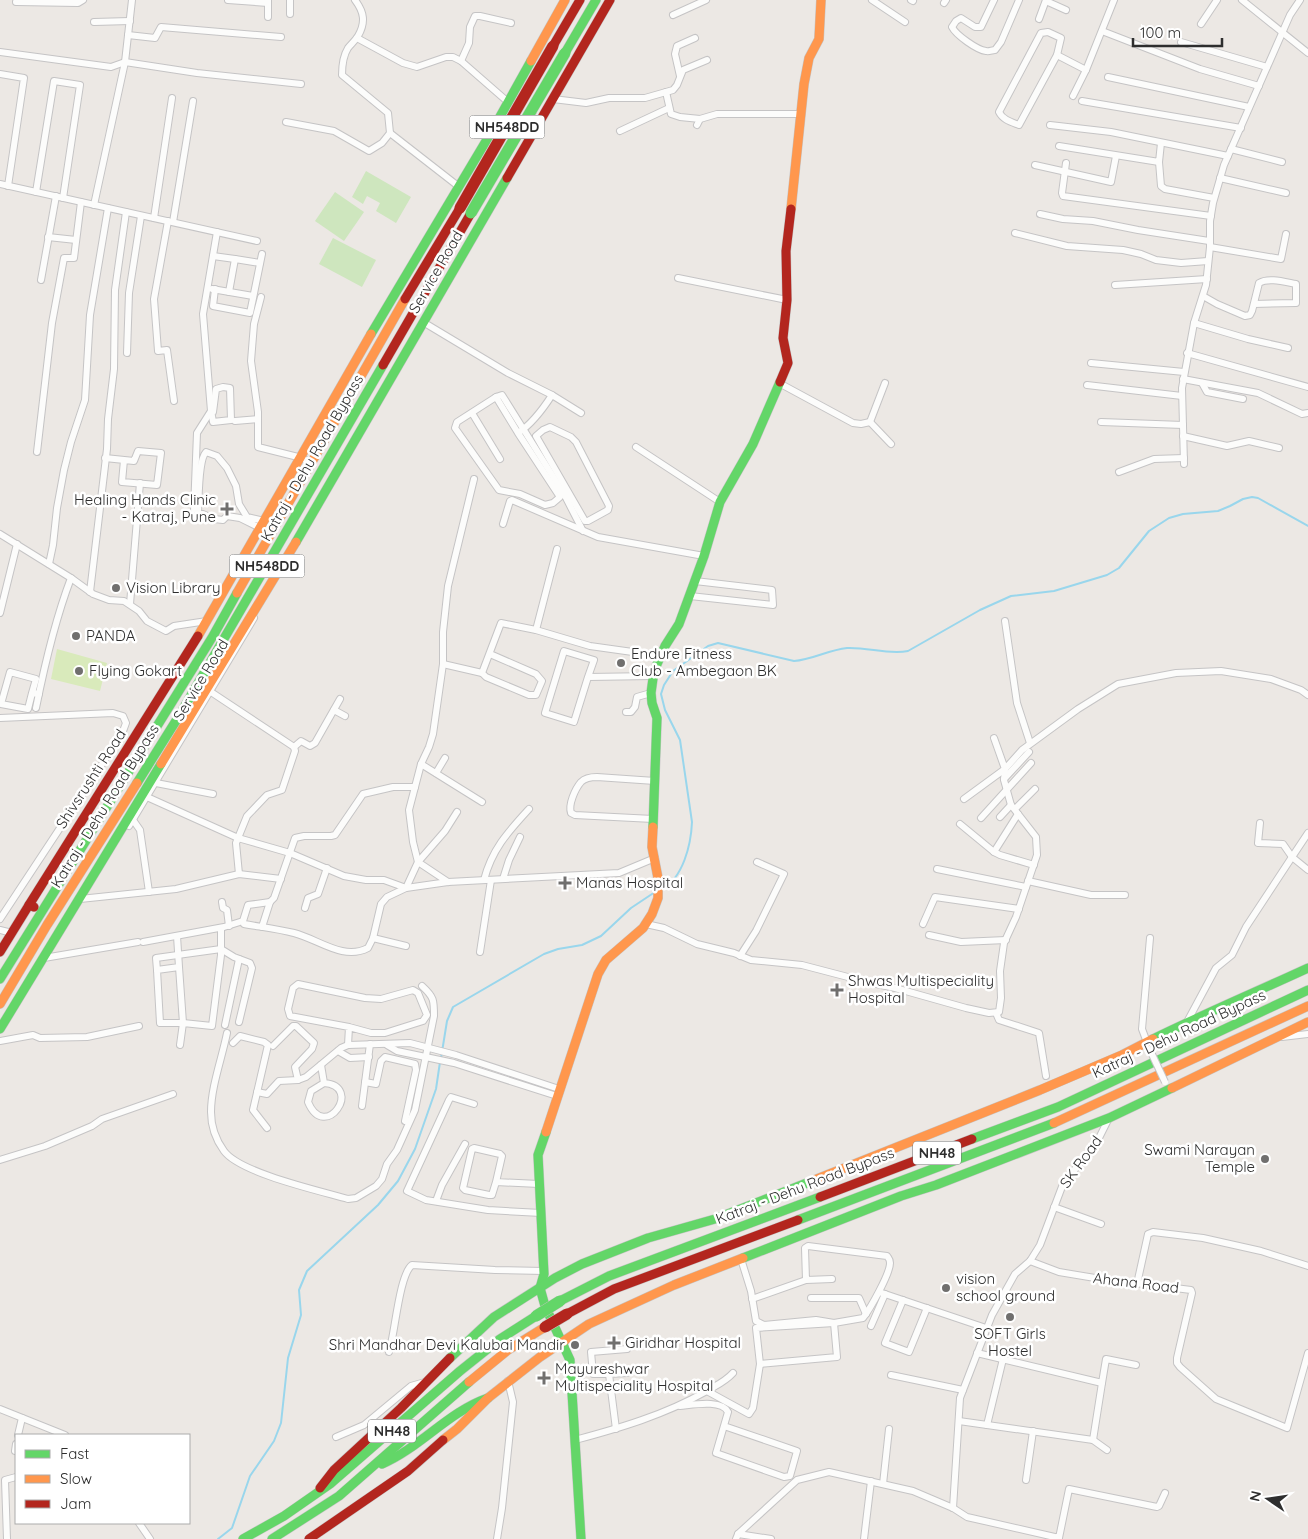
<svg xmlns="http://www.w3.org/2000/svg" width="1308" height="1539" font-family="Quicksand,sans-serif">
  <rect width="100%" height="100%" fill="#ece8e4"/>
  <g fill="#cee6be">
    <polygon points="366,171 411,197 396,223 376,211 380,203 367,196 363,204 352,197"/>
    <polygon points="335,192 364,212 344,241 315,221"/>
    <polygon points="333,238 376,260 362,287 319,264"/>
  </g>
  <polygon fill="#d9eabb" points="57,649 107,663 100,691 51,679"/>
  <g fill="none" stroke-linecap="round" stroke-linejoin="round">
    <g stroke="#99d6ec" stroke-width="2">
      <path d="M662,889C683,878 691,845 692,822L680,740L665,710L661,694L664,685L673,671L708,646L718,643L794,661C812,660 828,650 847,648C868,647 888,655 908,651L980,610L1011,596L1054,591L1107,575L1119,568L1149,531L1169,518L1183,514L1218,511L1230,506L1243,499L1252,497L1258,498L1308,526"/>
      <polyline points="441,1058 447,1021 453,1007 544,954 558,949 582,945 601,936 631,908 655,892"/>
      <polyline points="218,1539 232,1528 250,1476 274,1441 281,1423 288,1358 301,1315 299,1290 307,1271 378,1205 398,1181 415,1149 436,1089 440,1062"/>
    </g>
    <g stroke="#c6c3c0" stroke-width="9" stroke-dasharray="9 4.5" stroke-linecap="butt">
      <polyline points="515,106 536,118"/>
      <polyline points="511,114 532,126"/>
    </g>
    <g stroke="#c5c4c5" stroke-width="8">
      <g id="street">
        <polyline points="228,0 268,3 268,0"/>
        <polyline points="290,0 290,14"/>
        <polyline points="872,0 905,22"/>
        <polyline points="911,0 913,1"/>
        <path d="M994,0L981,27H975L961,18L956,21L952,27C956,35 977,50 986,51C989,52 992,50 995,50L1001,42L1019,0"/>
        <polyline points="1242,0 1308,53"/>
        <polyline points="1046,1 1066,10"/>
        <polyline points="16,2 78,3 83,0"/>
        <polyline points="944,3 946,0"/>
        <polyline points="673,15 706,0"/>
        <polyline points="268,17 268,3"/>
        <polyline points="1039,19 1046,0"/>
        <polyline points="94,22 130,21"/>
        <polyline points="1201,24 1217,0"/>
        <polyline points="1102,31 1200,69 1259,86"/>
        <path d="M1048,32L1061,38L1057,55L1019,125C1011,122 1003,120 999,112L1041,33Z"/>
        <polyline points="128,35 155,38 161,27 281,37"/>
        <polyline points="357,38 403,63 417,67 446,57 453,57 461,61 508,102"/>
        <polyline points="1181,42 1267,67"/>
        <polyline points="0,52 111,67 125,62 197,73 301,84"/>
        <polyline points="1057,55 1086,70"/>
        <polyline points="461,61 469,43 470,27 475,16 480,16 511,23"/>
        <polyline points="0,74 24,78 8,186"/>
        <polyline points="680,76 675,54 677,46 695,38"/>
        <polyline points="1108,77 1249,107"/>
        <polyline points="666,92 671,114 680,117 700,119"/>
        <polyline points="1073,96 1086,70 1114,0"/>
        <polyline points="553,99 586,103 609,98 645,98 673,90 677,85 683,70 707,60"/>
        <polyline points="1082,101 1241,128"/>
        <path d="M286,122L334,131L369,151L382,143L390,133L388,113L342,75C342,66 343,56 348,48C351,44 355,41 358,36C366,22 364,12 355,0"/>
        <polyline points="697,125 700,119 717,114 801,114"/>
        <polyline points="1050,125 1111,132 1228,156"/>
        <polyline points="620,131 669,108"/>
        <polyline points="390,133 458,186"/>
        <polyline points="1059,146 1159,162 1161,143"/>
        <polyline points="1231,149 1282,162"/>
        <polyline points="1159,162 1161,186 1165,189 1214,198"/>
        <polyline points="1066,163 1062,193 1063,196 1211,216"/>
        <polyline points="1035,165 1111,182 1116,156"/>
        <polyline points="1220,178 1286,193"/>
        <polyline points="0,184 257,241"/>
        <polyline points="36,192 54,81 80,85 63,198"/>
        <polyline points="94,205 125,62 132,0"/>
        <polyline points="1040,214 1063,219 1093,221 1138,230 1209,241"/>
        <polyline points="154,218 172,98"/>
        <polyline points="168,221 154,299 158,351 167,350 174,401"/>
        <polyline points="173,222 193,101"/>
        <polyline points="1015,233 1067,246 1123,250 1141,254 1156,260 1181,263 1208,261"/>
        <polyline points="48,237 76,240"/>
        <polyline points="1210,247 1281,259 1286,234"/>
        <polyline points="213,256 235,259"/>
        <polyline points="678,278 787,300"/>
        <polyline points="41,280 56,196"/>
        <polyline points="1115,285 1207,279"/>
        <polyline points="212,289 253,296"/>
        <polyline points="215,289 213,306 250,313 262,254"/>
        <polyline points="229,292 235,259 260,263"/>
        <path d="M1203,296L1217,304L1245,316L1250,315L1252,311L1259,283C1268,277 1285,282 1296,284V303L1254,304"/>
        <polyline points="261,297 254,324 251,361 258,412 258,447 302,458 310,463"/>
        <polyline points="423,322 508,373 552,395 581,413"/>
        <polyline points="1194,323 1248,339 1288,348"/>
        <polyline points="127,353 129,293 141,216"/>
        <polyline points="1187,353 1308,387"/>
        <polyline points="1091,363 1184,372"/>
        <polyline points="1183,379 1258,393 1302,414 1308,413"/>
        <polyline points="779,383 853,423 861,424 870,422"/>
        <polyline points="1202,383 1207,392 1243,399"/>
        <polyline points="1087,385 1182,396"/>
        <polyline points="496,397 502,395 564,494 583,531"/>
        <polyline points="472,413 500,459"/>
        <polyline points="209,415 212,416 213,422 231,420 230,388 223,387 216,389 213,412"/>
        <polyline points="235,421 258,419"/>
        <polyline points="870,422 885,383"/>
        <polyline points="870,422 891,444"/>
        <polyline points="1101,422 1183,425"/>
        <polygon points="550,427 571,437 576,442 609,506 608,510 588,521 585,521 536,436 543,430"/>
        <path d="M518,433L560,497L553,503L545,505L520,494L499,490L455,428L457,422L496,397L518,433C532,424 543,409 552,395"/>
        <polyline points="1183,436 1227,446 1249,441 1279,448"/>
        <polyline points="636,447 720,502"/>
        <polyline points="37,452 52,323 64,258 74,258 81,202"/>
        <polyline points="105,458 134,461 138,451 161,453 157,485 122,482 124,460"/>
        <polyline points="1184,464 1182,388 1194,323 1206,285 1210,247 1210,221 1213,203 1224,165 1290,15 1300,0"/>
        <polyline points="1119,472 1154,459 1184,458"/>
        <polyline points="194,510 197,433 211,411 203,314 217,232"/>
        <polyline points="503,524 510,501 512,500 598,537 704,556"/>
        <path d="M260,528L240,518L227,516L223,520L214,519L198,512C199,499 198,460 206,452L217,456L227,468L236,486L239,504L247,517L264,521"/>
        <polyline points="0,534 71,578 93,594 109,600 124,601 139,611 147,621 166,631 174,626 207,621"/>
        <polyline points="557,549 536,630 590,646 661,656"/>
        <polyline points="49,564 53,545 57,508 64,470 71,442 85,400 90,315 108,208"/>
        <polyline points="90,592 107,449 108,419 114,369 115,290 126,212"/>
        <polyline points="690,596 773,605 772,590 695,581"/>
        <polyline points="130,604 140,483"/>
        <polyline points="0,613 17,544"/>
        <polyline points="1005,621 1017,703 1030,743"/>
        <polyline points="490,654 536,674 542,681 536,695 529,695 486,677 482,673 501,623 536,630"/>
        <polyline points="443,664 482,673"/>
        <polyline points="588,677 594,660 564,651 545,713 574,722 588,677 653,676"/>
        <polyline points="211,692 294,747 295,751 282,790 267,795 247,816 236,843 239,874"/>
        <polyline points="32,693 28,709 1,704 10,672 36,679 32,693 39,694"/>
        <path d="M36,708C45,663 55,620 71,578"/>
        <polyline points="334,710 345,716"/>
        <polyline points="626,712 631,712 635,707 637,697 651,693"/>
        <polyline points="0,718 113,713 123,716 126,723 122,734 0,919"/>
        <polyline points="294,747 301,741 310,746 315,743 340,699"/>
        <polyline points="421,764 482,802"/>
        <polyline points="436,773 445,758"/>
        <polyline points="1004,779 1029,752"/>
        <polyline points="156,783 213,794"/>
        <polyline points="147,797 238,838 290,853 344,876 366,880 384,880 406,888 448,882 619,873 655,858"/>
        <polyline points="964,799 1005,769 994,738"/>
        <polyline points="1015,809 1035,789"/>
        <polyline points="1000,817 1011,805"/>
        <polyline points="981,818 1031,763"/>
        <path d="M653,819L575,815L571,813C568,805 575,789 581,782C585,778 591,777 597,777L655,781"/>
        <polyline points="133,820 140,830 149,892"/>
        <polyline points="1260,823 1258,843 1283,844 1292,857 1308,833"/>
        <polyline points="960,824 994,852 1000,855 1034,865"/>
        <polyline points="129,826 254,618"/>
        <polyline points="994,852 1018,814"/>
        <polyline points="937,869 1026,887"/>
        <polyline points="503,879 509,860 520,837"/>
        <path d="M484,880C492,849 508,832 529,809"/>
        <polyline points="1028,881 1091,895 1125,895"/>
        <polyline points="448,882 418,862 413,842 409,810 421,764 429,747 433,734 443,664 443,632 448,586 474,479"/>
        <polyline points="80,899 176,889 239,874 281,879"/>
        <polyline points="222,902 223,908 227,910 229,926"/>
        <polyline points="305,908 308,898 318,894 327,868"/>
        <path d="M244,924C261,927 278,929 294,933C318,939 343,961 368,948L373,938L381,904L387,897L406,888L418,862L445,831L457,812"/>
        <polyline points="646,924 664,928 697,944 734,953 751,960 802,965 867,982 895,988 966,1008 989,1013 999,1012 1001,998 1000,971 1004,943 1016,917 1037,855 1036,837 1011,805 1004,780 1005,769 1022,750 1078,709 1118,684 1176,673 1221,671 1271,679 1301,690 1308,695"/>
        <polyline points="923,924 935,897 1019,909"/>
        <polyline points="262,927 270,902"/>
        <polyline points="0,930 12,933"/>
        <polyline points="929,935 961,942 1006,940"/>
        <polyline points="177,936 179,967 157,970 160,1023 183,1023 179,967"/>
        <polyline points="373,938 406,946"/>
        <polyline points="143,942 224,927 243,921 248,905 270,902 274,898 295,838 304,836 331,836 335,835 363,794 393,787 415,787"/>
        <polyline points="480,952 491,880"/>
        <polyline points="740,956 756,931 784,874 757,862"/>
        <polyline points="44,958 138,942"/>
        <polyline points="157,970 156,958 221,949 234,957 250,963 252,968 239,1022"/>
        <polyline points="996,1013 999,1020 1039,1033 1046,1076"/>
        <polyline points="1187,1022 1216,968 1232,955 1246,927 1292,857 1308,870"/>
        <polyline points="225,1025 239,959"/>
        <path d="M227,1033C222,1058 211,1087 211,1112C211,1126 216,1140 224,1151C240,1173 320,1191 348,1199L356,1198L376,1186L382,1179L387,1164L397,1150L415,1110L434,1016C434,1000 434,997 422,986"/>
        <polyline points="1282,1037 1308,1034"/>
        <polyline points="0,1041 33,1035 40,1038 87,1037 139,1026"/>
        <polyline points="233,1043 240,1036 264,1042 268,1045 253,1110 267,1128"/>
        <polyline points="180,1045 183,1023 212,1026 221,955 221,928"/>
        <polyline points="348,1045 349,1027 371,1033 385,1033 423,1021 427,1015 418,993 413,990 381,999 365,998 298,984 293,988 288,1009 290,1016 349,1027"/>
        <polyline points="387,1045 397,1051 454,1063 557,1096"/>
        <polyline points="1148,1045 1142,1029 1150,938"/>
        <polyline points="273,1046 293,1026 296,1026 314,1043 312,1049 295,1067 298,1080"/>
        <polyline points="338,1051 350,1058 369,1057"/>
        <path d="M321,1065L324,1083L311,1091L308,1102C325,1143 364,1086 324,1083"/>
        <polyline points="365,1082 376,1084 381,1061 385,1057 415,1064 416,1070 405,1121"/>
        <polyline points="257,1092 267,1094 279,1081 298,1080 306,1077 341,1048 348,1045 410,1043 456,1055 559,1089"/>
        <polyline points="474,1104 451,1097 449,1100 407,1191 426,1200 488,1210 541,1213"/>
        <polyline points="362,1106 370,1044"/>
        <polyline points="0,1160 45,1146 92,1126 102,1119 173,1094"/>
        <polyline points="496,1182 502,1156 500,1154 474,1148 472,1149 463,1188 465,1190 489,1195 492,1195 496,1182 539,1184"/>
        <polyline points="436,1201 442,1185 465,1144"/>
        <polyline points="1054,1207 1101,1224"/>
        <path d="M741,1259L751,1291L756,1321L764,1325L816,1320L834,1323L863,1318C870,1309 890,1274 890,1263C890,1259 889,1259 887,1256L808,1246L805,1248L806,1280L832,1279"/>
        <polyline points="1030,1261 1059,1272 1095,1278 1191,1290 1192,1293 1177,1358 1177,1363 1180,1367 1216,1399 1287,1428 1308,1353"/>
        <polyline points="1137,1284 1148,1234 1153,1232 1203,1238 1261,1251 1308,1266"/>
        <polyline points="882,1293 986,1328"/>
        <polyline points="811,1298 859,1298 866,1314"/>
        <polyline points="752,1299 806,1280"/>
        <polyline points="903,1300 885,1343 909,1352 927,1308"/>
        <polygon points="834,1323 837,1357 760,1364 756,1328"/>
        <polyline points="871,1326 885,1294"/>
        <path d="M389,1352C395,1334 399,1275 412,1265L495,1270L544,1271"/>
        <polyline points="977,1353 1102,1383 1106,1359 1136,1365"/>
        <polyline points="609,1374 593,1374 591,1352 627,1349"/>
        <polyline points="891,1375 963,1390"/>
        <polyline points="707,1391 749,1414 753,1408 760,1364"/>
        <path d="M680,1406C692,1405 722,1399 728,1412L716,1453L784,1477L790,1476L797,1451L724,1426"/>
        <polyline points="0,1409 65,1435"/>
        <polyline points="959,1421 1093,1440 1107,1450"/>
        <polyline points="987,1425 1003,1359"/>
        <polyline points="616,1429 609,1374 627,1373"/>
        <polyline points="18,1435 22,1418"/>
        <polyline points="336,1437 364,1425 411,1386 425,1382"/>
        <path d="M575,1440C620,1428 664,1415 705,1392C715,1386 725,1382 733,1373"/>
        <polyline points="1093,1440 1102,1383"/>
        <polyline points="15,1451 16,1444"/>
        <polyline points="1026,1480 1033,1431"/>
        <polyline points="883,1484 889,1429"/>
        <polyline points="953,1508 960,1398 992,1315 1015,1274 1030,1261 1040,1245 1063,1184 1097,1142 1109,1118"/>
        <polyline points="139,1523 150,1539"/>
        <polyline points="738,1534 771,1539"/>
        <polyline points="7,1539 5,1480 16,1477"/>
        <polyline points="497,1539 502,1508 513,1402 508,1381"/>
        <polyline points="736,1539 738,1534 797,1480 829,1472 913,1491 953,1508 967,1517 1059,1538 1069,1489 1157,1507 1159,1506 1165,1493"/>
        <polyline points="864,1539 871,1481"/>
      </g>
    </g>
    <g stroke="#c5c4c5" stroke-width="10">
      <g id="fast">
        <polyline points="565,53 596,0"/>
        <polyline points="371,334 492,131 531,61"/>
        <polyline points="296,542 507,178"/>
        <polyline points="137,783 179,716 383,365"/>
        <polyline points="653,827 657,718 652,703 651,693 654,671 665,646 679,624 704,556 720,502 753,444 780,382"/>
        <polyline points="0,979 213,636 237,593"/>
        <polyline points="0,1029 161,764"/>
        <path d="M1153,1039C1204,1014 1256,992 1308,968"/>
        <polyline points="546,1132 538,1155 544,1274 540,1288 545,1306 570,1360 581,1539"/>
        <polyline points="972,1139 1058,1107 1308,990"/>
        <polyline points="798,1220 1054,1123"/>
        <polyline points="743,1258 901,1196 936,1185 1109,1118 1172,1088"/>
        <polyline points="560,1301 609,1276 820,1197"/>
        <polyline points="450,1358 494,1317 555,1278 582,1264 648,1238 715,1219 812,1181"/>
        <path d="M382,1464C421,1447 448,1412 488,1398"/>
        <polyline points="243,1539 284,1516 330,1484 460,1371 500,1339 536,1316"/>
        <polyline points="272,1539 339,1496 469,1382"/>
      </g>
    </g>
    <g stroke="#c5c4c5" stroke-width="10">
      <g id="slow">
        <polyline points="531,61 565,0"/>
        <polyline points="791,209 804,84 809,58 819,39 821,0"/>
        <polyline points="237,593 405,299"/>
        <polyline points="198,636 371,334"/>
        <polyline points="161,764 296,542"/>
        <polyline points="0,1004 47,925 137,783"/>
        <polyline points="1172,1088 1308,1022"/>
        <polyline points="1054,1123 1308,1006"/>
        <polyline points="546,1132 598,974 606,960 643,928 652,914 658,898 658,878 652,847 653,827"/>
        <polyline points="812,1181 1040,1090 1122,1055 1153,1039"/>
        <polyline points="469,1382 508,1350 545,1327"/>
        <polyline points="443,1440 457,1429 488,1398 540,1357 589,1324 674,1285 743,1258"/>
      </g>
    </g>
    <g stroke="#c5c4c5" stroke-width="10">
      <g id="jam">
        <polyline points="553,46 580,0"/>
        <polyline points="507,178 610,0"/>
        <polyline points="405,299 460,208"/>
        <polyline points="383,365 471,213"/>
        <polyline points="780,382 788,363 783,338 787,300 786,251 791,209"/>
        <polyline points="29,905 198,636"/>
        <polyline points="0,952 29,905 34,907"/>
        <polyline points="820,1197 972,1139"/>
        <polyline points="567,1314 614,1289 798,1220"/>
        <polyline points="320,1488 334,1470 401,1408 450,1358"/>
        <polyline points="309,1539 408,1471 443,1440"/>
      </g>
    </g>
    <use href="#street" stroke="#fcfcfb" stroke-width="6"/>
    <use href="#fast" stroke="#63d668" stroke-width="9"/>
    <use href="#slow" stroke="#ff974d" stroke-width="9"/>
    <use href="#jam" stroke="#b3261e" stroke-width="9"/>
    <g stroke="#c5c4c5" stroke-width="8" stroke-linecap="butt">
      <polyline id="street-bridge" points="1150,1050 1165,1082"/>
    </g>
    <g stroke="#c6c5c4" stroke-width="12" stroke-linecap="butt">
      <g id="fast-bridge">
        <polyline points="471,213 565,53"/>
        <polyline points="536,1316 560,1301"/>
      </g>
    </g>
    <g stroke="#c6c5c4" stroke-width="12" stroke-linecap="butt">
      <g id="jam-bridge">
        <polyline points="460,208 553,46"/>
        <polyline points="545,1327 567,1314"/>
      </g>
    </g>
    <use href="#street-bridge" stroke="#fcfcfb" stroke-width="6"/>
    <use href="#fast-bridge" stroke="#63d668" stroke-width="11"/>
    <use href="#jam-bridge" stroke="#b3261e" stroke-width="11"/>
  </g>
  <g fill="#706f6e" stroke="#fff" stroke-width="2">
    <path d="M224.5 501.5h5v5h5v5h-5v5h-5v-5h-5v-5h5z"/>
    <circle cx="116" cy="588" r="5"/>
    <circle cx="76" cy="636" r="5"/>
    <circle cx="621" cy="663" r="5"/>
    <circle cx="79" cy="671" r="5"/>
    <path d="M562.5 875.5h5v5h5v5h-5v5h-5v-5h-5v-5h5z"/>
    <path d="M834.5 982.5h5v5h5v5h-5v5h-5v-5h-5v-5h5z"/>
    <circle cx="1265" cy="1159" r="5"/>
    <circle cx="946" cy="1288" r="5"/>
    <circle cx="1010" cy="1317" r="5"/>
    <path d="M611.5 1335.5h5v5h5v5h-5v5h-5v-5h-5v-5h5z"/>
    <circle cx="575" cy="1345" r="5"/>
    <path d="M541.5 1370.5h5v5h5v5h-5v5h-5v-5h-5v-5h5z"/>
  </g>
  <g text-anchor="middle" stroke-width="5" stroke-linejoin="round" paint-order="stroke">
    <g fill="#fff" stroke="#6d6d6d" stroke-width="1">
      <rect x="469.5" y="115.5" width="75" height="23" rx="4"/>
      <rect x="229.5" y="554.5" width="75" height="23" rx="4"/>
      <rect x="913" y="1141.5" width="48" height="23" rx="4"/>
      <rect x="368" y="1419.5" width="48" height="23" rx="4"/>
    </g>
    <g font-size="14" font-weight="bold" fill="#2e2e2e">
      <text x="507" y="132">NH548DD</text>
      <text x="267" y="571">NH548DD</text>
      <text x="937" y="1158">NH48</text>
      <text x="392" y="1436">NH48</text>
    </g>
    <g font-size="15" fill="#2e2e2e" stroke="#fff">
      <text transform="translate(436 272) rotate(-60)" y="5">Service Road</text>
      <text transform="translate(312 458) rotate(-60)" y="5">Katraj - Dehu Road Bypass</text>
      <text transform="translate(201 680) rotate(-59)" y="5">Service Road</text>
      <text transform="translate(91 779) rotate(-57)" y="5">Shivsrushti Road</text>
      <text transform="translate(105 806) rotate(-58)" y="5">Katraj - Dehu Road Bypass</text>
      <text transform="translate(1179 1034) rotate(-25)" y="5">Katraj - Dehu Road Bypass</text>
      <text transform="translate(1081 1162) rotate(-54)" y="5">SK Road</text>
      <text transform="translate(805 1186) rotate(-21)" y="5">Katraj - Dehu Road Bypass</text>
      <text transform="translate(1136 1283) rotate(7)" y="5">Ahana Road</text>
    </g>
    <g font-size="15" fill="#2e2e2e" stroke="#fff" text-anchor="start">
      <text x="216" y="505" text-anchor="end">Healing Hands Clinic<tspan x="216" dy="17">- Katraj, Pune</tspan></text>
      <text x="126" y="593">Vision Library</text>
      <text x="86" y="641">PANDA</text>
      <text x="631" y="659">Endure Fitness<tspan x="631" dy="17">Club - Ambegaon BK</tspan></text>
      <text x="89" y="676">Flying Gokart</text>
      <text x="576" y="888">Manas Hospital</text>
      <text x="848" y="986">Shwas Multispeciality<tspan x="848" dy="17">Hospital</tspan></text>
      <text x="1255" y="1155" text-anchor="end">Swami Narayan<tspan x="1255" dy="17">Temple</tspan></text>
      <text x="956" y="1284">vision<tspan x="956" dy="17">school ground</tspan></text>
      <text x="1010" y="1339" text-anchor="middle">SOFT Girls<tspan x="1010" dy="17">Hostel</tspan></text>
      <text x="625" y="1348">Giridhar Hospital</text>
      <text x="565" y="1350" text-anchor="end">Shri Mandhar Devi Kalubai Mandir</text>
      <text x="555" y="1374">Mayureshwar<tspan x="555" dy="17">Multispeciality Hospital</tspan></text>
    </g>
  </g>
  <rect x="15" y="1434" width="175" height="90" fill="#ffffff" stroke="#ababab"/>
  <rect x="25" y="1450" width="25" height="8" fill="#63d668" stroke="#ababab"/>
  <text x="60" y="1459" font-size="15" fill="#2e2e2e">Fast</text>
  <rect x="25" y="1475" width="25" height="8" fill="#ff974d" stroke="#ababab"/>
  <text x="60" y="1484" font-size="15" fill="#2e2e2e">Slow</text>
  <rect x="25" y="1500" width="25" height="8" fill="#b3261e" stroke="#ababab"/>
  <text x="60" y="1509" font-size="15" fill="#2e2e2e">Jam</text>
  <g transform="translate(1268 1499) rotate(283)" stroke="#ffffff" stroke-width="4" paint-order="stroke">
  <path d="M0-4L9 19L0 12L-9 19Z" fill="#2e2e2e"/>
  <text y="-8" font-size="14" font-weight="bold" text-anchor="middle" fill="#2e2e2e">N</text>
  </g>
  <path d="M1133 38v8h89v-8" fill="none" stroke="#2e2e2e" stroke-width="2.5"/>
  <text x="1140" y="38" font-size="15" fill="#2e2e2e" stroke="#ffffff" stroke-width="4" paint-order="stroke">100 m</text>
</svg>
